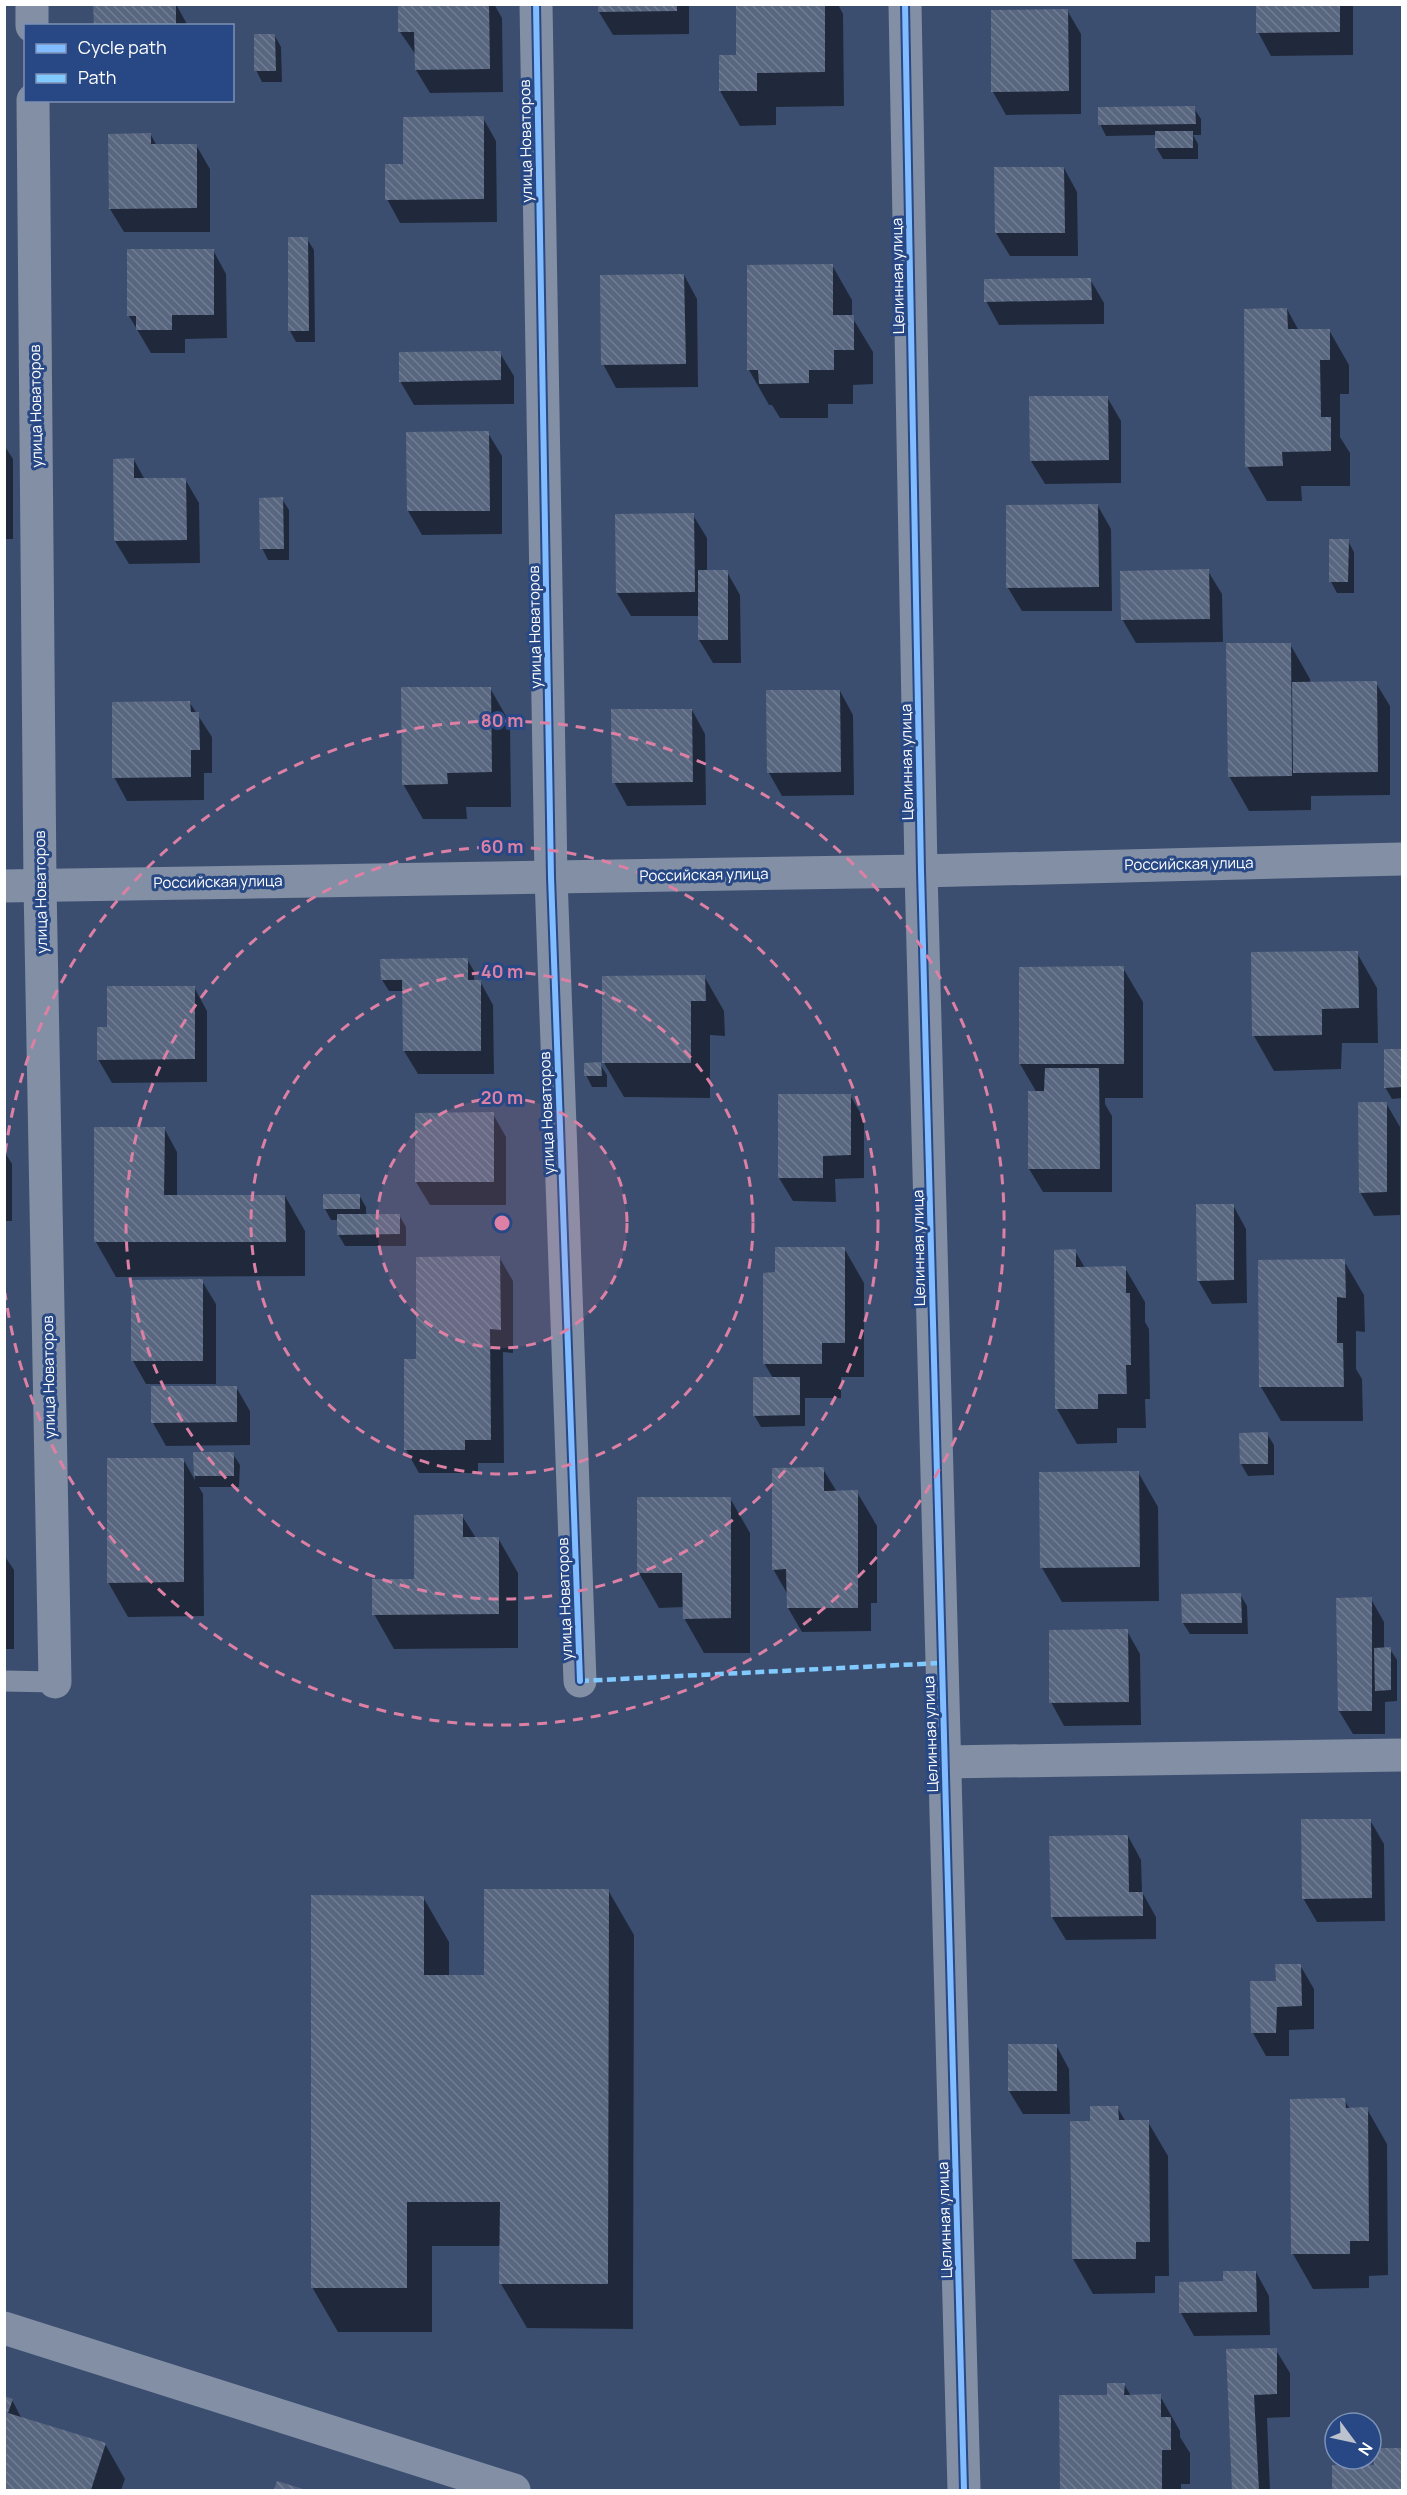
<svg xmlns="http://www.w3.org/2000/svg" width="1407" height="2495" font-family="Manrope,sans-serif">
  <defs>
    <pattern id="building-back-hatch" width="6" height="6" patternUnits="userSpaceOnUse" patternTransform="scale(1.5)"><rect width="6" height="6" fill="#586680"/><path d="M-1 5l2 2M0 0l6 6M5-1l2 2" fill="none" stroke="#717d93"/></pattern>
  </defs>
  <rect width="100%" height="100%" fill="#3c4e6f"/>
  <g fill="#0007">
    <polygon points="176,4 188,26 95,26"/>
    <polygon points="400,4 494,4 502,18 503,92 430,93 416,70 416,55 400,32"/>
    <polygon points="599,4 689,4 689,34 613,35 599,12"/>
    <polygon points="737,4 838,4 843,14 844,106 776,107 776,125 740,126 720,91 737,56"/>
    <polygon points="1258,4 1353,4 1353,55 1271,56 1258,32"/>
    <polygon points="1067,10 1081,34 1081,114 1006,115 993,92"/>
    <polygon points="275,36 281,47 282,82 262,82 256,70"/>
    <polygon points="1194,108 1201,119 1201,135 1193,135 1198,144 1198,159 1163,159 1156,147 1157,135 1106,136 1100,124"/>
    <polygon points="483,118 496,141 497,222 400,223 387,199 405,165"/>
    <polygon points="151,135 157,146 196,145 210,169 210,232 124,232 110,209"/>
    <polygon points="1064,168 1077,192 1078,256 1010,256 996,233"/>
    <polygon points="307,239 314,250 315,342 296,342 290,331"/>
    <polygon points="213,250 226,274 227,338 185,339 185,353 151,353 129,316"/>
    <polygon points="832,265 852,300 852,317 873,352 873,384 853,385 853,404 828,404 828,418 780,418 772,405 769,405 749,370"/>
    <polygon points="684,275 697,299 698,387 616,388 603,364"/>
    <polygon points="1090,279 1104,303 1104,324 999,325 986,301"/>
    <polygon points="1287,309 1299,331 1329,330 1349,365 1349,394 1340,394 1340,437 1350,453 1350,486 1301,486 1302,501 1267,501 1247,466"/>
    <polygon points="500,353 514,376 514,404 414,405 400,381"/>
    <polygon points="1107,397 1121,421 1121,483 1045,484 1031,461"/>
    <polygon points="408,433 488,433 502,456 502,534 422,535 408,511"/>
    <polygon points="4,445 13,459 13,539 4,539"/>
    <polygon points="134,460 145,480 185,479 199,503 200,563 129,564 115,541"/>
    <polygon points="282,499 289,510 289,560 268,560 262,548"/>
    <polygon points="1098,506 1111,529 1112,611 1022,611 1008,588"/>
    <polygon points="693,515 707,538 707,572 727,572 740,595 741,663 713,663 699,640 699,616 631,616 617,593"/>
    <polygon points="1348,541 1354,552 1354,593 1337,593 1331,582"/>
    <polygon points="1208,571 1222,594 1223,642 1136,643 1122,619"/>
    <polygon points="1290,644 1310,679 1310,684 1376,683 1390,706 1390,795 1311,796 1311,810 1249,811 1229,776"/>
    <polygon points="490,688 510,723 511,807 466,807 467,819 423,819 403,784"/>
    <polygon points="840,691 853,715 854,795 782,796 769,773"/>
    <polygon points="190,703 212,737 212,773 204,773 204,800 127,801 114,777"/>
    <polygon points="692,710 705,734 706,805 627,806 614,782"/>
    <polygon points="1357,953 1377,988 1378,1043 1342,1043 1341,1069 1274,1071 1254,1036"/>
    <polygon points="467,959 474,971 474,981 480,981 493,1005 494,1074 418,1074 404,1051 404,991 389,991 382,980"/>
    <polygon points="1123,968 1143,1002 1143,1098 1105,1098 1105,1104 1112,1116 1112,1192 1043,1192 1029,1169 1037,1093 1020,1064"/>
    <polygon points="704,976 724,1011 725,1036 710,1035 710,1098 624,1097 604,1063"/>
    <polygon points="194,987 207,1011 207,1082 112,1083 98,1059 109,1028"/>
    <polygon points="1385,1051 1402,1051 1402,1098 1392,1099 1385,1087"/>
    <polygon points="600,1064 607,1075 607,1087 592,1087 586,1075"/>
    <polygon points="850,1095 864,1119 864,1178 835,1179 836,1202 793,1201 779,1178"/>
    <polygon points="1386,1103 1400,1127 1400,1215 1374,1216 1360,1192"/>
    <polygon points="493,1114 506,1137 506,1205 430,1205 416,1182"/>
    <polygon points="95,1128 164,1128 177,1152 177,1197 285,1196 305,1231 305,1276 116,1277 96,1242"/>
    <polygon points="4,1151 12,1164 12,1221 4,1221"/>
    <polygon points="359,1195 366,1207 366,1216 399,1215 406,1227 406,1246 345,1246 338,1234 338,1220 331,1220 325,1209"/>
    <polygon points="1233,1205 1246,1229 1247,1303 1212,1304 1198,1280"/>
    <polygon points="844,1248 864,1283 864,1377 841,1377 841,1398 805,1398 805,1426 761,1427 754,1415 773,1378 764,1363 777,1274"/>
    <polygon points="1075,1251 1085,1268 1125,1268 1145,1302 1145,1322 1149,1329 1150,1399 1145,1399 1146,1428 1117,1428 1117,1443 1077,1444 1057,1409"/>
    <polygon points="499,1257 513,1281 513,1353 503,1352 504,1463 478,1463 478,1473 419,1473 406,1450 418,1360"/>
    <polygon points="1344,1261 1364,1295 1365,1332 1356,1331 1356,1369 1362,1379 1363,1421 1281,1421 1261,1387"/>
    <polygon points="202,1281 216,1304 216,1384 146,1384 133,1361"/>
    <polygon points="236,1387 250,1411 250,1445 166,1446 153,1423"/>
    <polygon points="1267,1434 1274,1445 1274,1475 1248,1476 1241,1464 1241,1435"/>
    <polygon points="195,1453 233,1454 240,1465 239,1487 199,1487 203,1494 204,1616 128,1617 108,1582 183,1459 195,1480"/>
    <polygon points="823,1469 837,1492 857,1492 877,1526 877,1603 871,1603 871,1631 802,1632 788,1608 788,1595 773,1569"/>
    <polygon points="1138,1472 1158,1507 1159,1601 1062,1602 1042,1568"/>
    <polygon points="730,1498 750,1533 750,1653 704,1653 684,1618 684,1607 659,1608 639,1573"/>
    <polygon points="462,1516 476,1538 498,1538 518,1573 518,1648 394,1649 374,1614 415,1580"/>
    <polygon points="4,1555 14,1570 14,1649 4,1649"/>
    <polygon points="1240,1594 1247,1606 1248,1634 1190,1634 1183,1623"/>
    <polygon points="1371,1599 1384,1622 1384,1649 1390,1649 1397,1660 1397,1701 1385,1702 1385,1734 1353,1734 1339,1711"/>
    <polygon points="1127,1631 1140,1654 1141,1725 1064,1726 1051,1702"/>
    <polygon points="1370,1820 1384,1844 1385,1921 1317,1922 1303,1898"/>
    <polygon points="1128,1836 1141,1860 1142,1892 1156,1917 1156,1939 1066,1940 1052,1917"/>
    <polygon points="608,1890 634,1935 633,2329 527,2328 501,2284 501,2246 432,2246 432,2332 338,2332 312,2287 423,1897 449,1942 449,1977 486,1977"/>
    <polygon points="1300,1965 1314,1989 1314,2029 1289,2030 1289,2056 1266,2056 1253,2033 1277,1982"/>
    <polygon points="1056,2045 1069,2069 1070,2114 1023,2114 1009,2091"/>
    <polygon points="1291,2100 1344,2100 1350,2109 1367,2109 1387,2144 1388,2275 1369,2276 1369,2288 1313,2289 1293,2254"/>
    <polygon points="1117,2107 1126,2122 1148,2122 1168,2156 1169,2276 1155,2276 1155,2293 1093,2294 1073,2259 1071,2122 1092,2122"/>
    <polygon points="1256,2272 1269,2296 1270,2335 1194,2336 1181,2313 1225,2283"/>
    <polygon points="1227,2350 1276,2350 1290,2373 1290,2417 1267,2418 1270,2490 1234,2490"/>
    <polygon points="1124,2384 1131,2396 1160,2396 1180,2431 1180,2437 1190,2453 1190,2484 1181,2484 1181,2490 1062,2490"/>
    <polygon points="4,2398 12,2400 22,2419 105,2444 125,2479 121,2490 4,2490"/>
    <polygon points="1375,2449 1402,2449 1402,2490 1334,2490 1333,2467 1375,2466"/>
  </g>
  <g fill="url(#building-back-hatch)">
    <polygon points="93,4 176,4 176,26 94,26"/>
    <polygon points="398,4 489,4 490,69 415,70 414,32 398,32"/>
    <polygon points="736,4 825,4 825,72 757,73 757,91 719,91 719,55 736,55"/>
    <polygon points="1256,4 1340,4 1340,32 1256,33"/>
    <polygon points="598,5 677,5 677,11 598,12"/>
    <polygon points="1068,9 1069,91 991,92 991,10"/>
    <polygon points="254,34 275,34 276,71 254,71"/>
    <polygon points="1195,106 1196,124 1098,125 1098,107"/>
    <polygon points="484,116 484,199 385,200 385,164 403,164 403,117"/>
    <rect x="1155" y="131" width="38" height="17"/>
    <polygon points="151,133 151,144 197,144 197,208 109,209 108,134"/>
    <polygon points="994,167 1064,167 1065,233 995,233"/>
    <polygon points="288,237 308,237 309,331 288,331"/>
    <polygon points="127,249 214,249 214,315 172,315 172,330 136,330 136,316 127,316"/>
    <polygon points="833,264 833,315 854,315 854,350 834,350 834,370 809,370 809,383 759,384 758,370 747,370 747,265"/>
    <polygon points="684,274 686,364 601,365 600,275"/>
    <polygon points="1091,278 1092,300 984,302 984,279"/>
    <polygon points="1287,308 1288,329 1330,329 1330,360 1320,360 1321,417 1331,417 1331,451 1282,452 1283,466 1245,467 1244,309"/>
    <polygon points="501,351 501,380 399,382 399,352"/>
    <polygon points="1029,396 1108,396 1109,460 1030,461"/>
    <polygon points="489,431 490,511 407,511 406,432"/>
    <polygon points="134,458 134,478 186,478 187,540 114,541 113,459"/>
    <polygon points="283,497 284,549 260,549 259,498"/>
    <polygon points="1098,504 1099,587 1006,588 1006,505"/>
    <polygon points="694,513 695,592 616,593 615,514"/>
    <polygon points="1329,539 1349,539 1348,582 1329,582"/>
    <polygon points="1209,569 1210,619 1121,620 1120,571"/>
    <rect x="698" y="570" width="30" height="70"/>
    <polygon points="1226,643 1291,643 1292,776 1228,777"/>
    <polygon points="1377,681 1378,772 1293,773 1292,682"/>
    <polygon points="401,687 491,687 492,772 447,773 448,784 402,785"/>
    <polygon points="766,690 840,690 841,772 767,773"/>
    <polygon points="190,701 191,712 199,712 200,750 191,750 191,777 112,778 112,702"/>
    <polygon points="611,709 692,709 693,782 612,783"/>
    <polygon points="1358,951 1359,1008 1322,1009 1322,1035 1252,1036 1251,952"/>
    <polygon points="468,958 468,980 481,980 481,1051 403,1051 402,980 381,980 380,959"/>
    <polygon points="1124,966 1124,1064 1019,1064 1019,967"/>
    <polygon points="705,975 706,1001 691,1001 691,1063 602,1063 602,976"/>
    <polygon points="107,986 195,986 195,1059 97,1060 97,1027 107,1027"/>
    <polygon points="1384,1049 1402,1049 1402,1087 1384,1088"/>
    <polygon points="601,1062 602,1076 584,1076 584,1063"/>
    <polygon points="1045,1068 1099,1068 1100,1169 1028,1169 1028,1091 1044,1091"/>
    <polygon points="778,1094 851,1094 851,1155 823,1156 823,1178 778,1178"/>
    <polygon points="1358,1102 1387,1102 1387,1192 1359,1193"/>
    <polygon points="494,1112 494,1182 415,1182 415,1113"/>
    <polygon points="94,1127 165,1127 164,1195 285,1195 286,1242 94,1242"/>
    <rect x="323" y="1194" width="37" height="15"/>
    <polygon points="1196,1204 1234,1204 1234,1280 1197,1281"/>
    <polygon points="337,1214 400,1214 400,1234 337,1235"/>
    <polygon points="775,1247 845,1247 845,1343 822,1343 822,1364 763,1364 763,1273 775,1272"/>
    <polygon points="1076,1249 1076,1267 1126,1266 1126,1293 1130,1293 1131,1365 1126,1365 1127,1394 1098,1394 1098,1409 1055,1409 1054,1250"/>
    <polygon points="500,1256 501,1330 490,1329 491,1440 465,1440 465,1450 404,1450 404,1359 416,1359 416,1257"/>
    <polygon points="1345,1259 1346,1298 1337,1297 1337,1343 1343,1343 1344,1387 1259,1387 1258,1260"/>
    <polygon points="203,1279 203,1361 131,1361 131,1280"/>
    <polygon points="753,1377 800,1377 800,1415 753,1416"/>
    <polygon points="151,1386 237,1386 237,1422 151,1423"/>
    <polygon points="1268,1432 1268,1464 1240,1464 1239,1433"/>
    <polygon points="193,1452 234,1452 234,1476 194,1476"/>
    <polygon points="107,1458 184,1458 184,1582 107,1583"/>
    <polygon points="824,1467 824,1491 858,1490 858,1608 787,1608 786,1569 772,1570 772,1468"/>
    <polygon points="1139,1471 1140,1567 1040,1568 1039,1472"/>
    <polygon points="637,1497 731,1497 731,1618 683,1619 682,1573 637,1573"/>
    <polygon points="463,1514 463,1537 499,1537 499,1614 372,1615 372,1579 414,1579 414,1515"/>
    <polygon points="1241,1593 1242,1623 1182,1623 1181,1594"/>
    <polygon points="1372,1597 1372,1711 1338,1711 1336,1598"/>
    <polygon points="1128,1629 1129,1702 1049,1703 1049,1630"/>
    <polygon points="1391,1647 1391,1690 1375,1691 1374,1648"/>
    <polygon points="1301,1819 1371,1819 1372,1898 1302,1899"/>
    <polygon points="1128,1835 1129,1892 1143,1892 1143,1916 1051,1917 1049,1836"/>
    <polygon points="484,1889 609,1889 608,2284 499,2284 500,2202 407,2202 407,2288 311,2288 311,1895 424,1896 424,1975 484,1975"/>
    <polygon points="1275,1964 1301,1964 1302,2006 1277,2007 1276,2033 1251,2033 1250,1981 1276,1981"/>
    <rect x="1008" y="2044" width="49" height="47"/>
    <polygon points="1345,2098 1346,2108 1368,2107 1369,2241 1350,2241 1350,2254 1291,2254 1290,2099"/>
    <polygon points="1090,2106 1118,2106 1119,2120 1149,2120 1150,2242 1136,2242 1136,2259 1072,2259 1070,2121 1090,2121"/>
    <polygon points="1223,2271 1256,2271 1257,2312 1179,2313 1179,2282 1223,2281"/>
    <polygon points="1277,2348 1277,2394 1254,2395 1259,2490 1232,2490 1226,2349"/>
    <polygon points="1107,2383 1125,2383 1124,2395 1161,2394 1161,2417 1171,2417 1171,2450 1162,2450 1162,2489 1060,2490 1059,2395 1107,2395"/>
    <polygon points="4,2396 13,2399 8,2413 106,2443 91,2490 4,2490"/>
    <polygon points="1373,2448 1402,2448 1402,2490 1332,2490 1332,2465 1374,2465"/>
    <polygon points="277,2481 306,2490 274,2490"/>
  </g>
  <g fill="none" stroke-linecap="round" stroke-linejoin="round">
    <polyline stroke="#838fa5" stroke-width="21" points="4,1681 55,1682"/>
    <g stroke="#838fa5" stroke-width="33">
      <polyline points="32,4 32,26"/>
      <polyline points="536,4 551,877 580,1681"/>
      <polyline points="905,4 921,871 964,2490"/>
      <polyline points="33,100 40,885 55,1682"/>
      <polyline points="4,886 921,871 1402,859"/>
      <polyline points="944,1762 1402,1755"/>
      <polyline points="4,2328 514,2490"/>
    </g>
    <polyline stroke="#80caff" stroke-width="4.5" stroke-dasharray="9 4.5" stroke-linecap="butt" points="580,1681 941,1663"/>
    <g stroke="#274884" stroke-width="10">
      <g id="cycleway">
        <polyline points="536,4 551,877 580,1681"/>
        <polyline points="905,4 921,871 964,2490"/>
      </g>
    </g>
    <use href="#cycleway" stroke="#80bcff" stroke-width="6"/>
  </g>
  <circle cx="502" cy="1223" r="125" fill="#dd80a5" fill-opacity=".12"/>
  <g fill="none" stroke="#dd80a5" stroke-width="3" stroke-dasharray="10 8">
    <circle cx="502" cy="1223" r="125"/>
    <circle cx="502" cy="1223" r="251"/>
    <circle cx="502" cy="1223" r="376"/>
    <path d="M5 1153A502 502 0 1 1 5 1293"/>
  </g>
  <g text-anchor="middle" stroke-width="6" stroke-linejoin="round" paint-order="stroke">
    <g font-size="15" fill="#fff" stroke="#274884">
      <text transform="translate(526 141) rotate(-91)" y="5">улица Новаторов</text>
      <text transform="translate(898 276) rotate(-91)" y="5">Целинная улица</text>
      <text transform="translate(36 406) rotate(-91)" y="5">улица Новаторов</text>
      <text transform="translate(535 627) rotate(-91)" y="5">улица Новаторов</text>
      <text transform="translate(907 762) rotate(-91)" y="5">Целинная улица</text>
      <text transform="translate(1189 864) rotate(-1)" y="5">Российская улица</text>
      <text transform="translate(704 875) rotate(-1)" y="5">Российская улица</text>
      <text transform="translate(218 882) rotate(-1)" y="5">Российская улица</text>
      <text transform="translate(41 892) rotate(-91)" y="5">улица Новаторов</text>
      <text transform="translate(547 1113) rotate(-92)" y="5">улица Новаторов</text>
      <text transform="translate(919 1248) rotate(-91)" y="5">Целинная улица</text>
      <text transform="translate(49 1377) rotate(-91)" y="5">улица Новаторов</text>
      <text transform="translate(565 1599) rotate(-92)" y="5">улица Новаторов</text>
      <text transform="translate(931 1734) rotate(-92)" y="5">Целинная улица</text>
      <text transform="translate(945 2220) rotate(-92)" y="5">Целинная улица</text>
    </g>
  </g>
  <circle cx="502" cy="1223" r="9" fill="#dd80a5" stroke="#274884" stroke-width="3"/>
  <g font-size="18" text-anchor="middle" font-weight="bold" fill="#dd80a5" stroke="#274884" stroke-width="6" stroke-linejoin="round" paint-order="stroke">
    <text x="502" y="727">80 m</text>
    <text x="502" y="853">60 m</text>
    <text x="502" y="978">40 m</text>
    <text x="502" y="1104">20 m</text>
  </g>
  <rect width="1407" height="2495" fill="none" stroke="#ffffff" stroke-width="12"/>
  <rect x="24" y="24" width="210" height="78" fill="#274884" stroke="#7d91b5" stroke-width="1.5"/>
  <rect x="36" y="44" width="30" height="9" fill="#80bcff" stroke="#7d91b5" stroke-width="1.5"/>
  <text x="78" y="54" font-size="18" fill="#ffffff">Cycle path</text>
  <rect x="36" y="74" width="30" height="9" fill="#80caff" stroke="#7d91b5" stroke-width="1.5"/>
  <text x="78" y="84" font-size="18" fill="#ffffff">Path</text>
  <g transform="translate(1353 2441) rotate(123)"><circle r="28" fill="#274884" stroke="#7d91b5" stroke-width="1.5"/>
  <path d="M0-4.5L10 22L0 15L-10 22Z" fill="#bbc1cd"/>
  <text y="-9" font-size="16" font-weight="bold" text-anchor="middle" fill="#ffffff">N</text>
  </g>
</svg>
